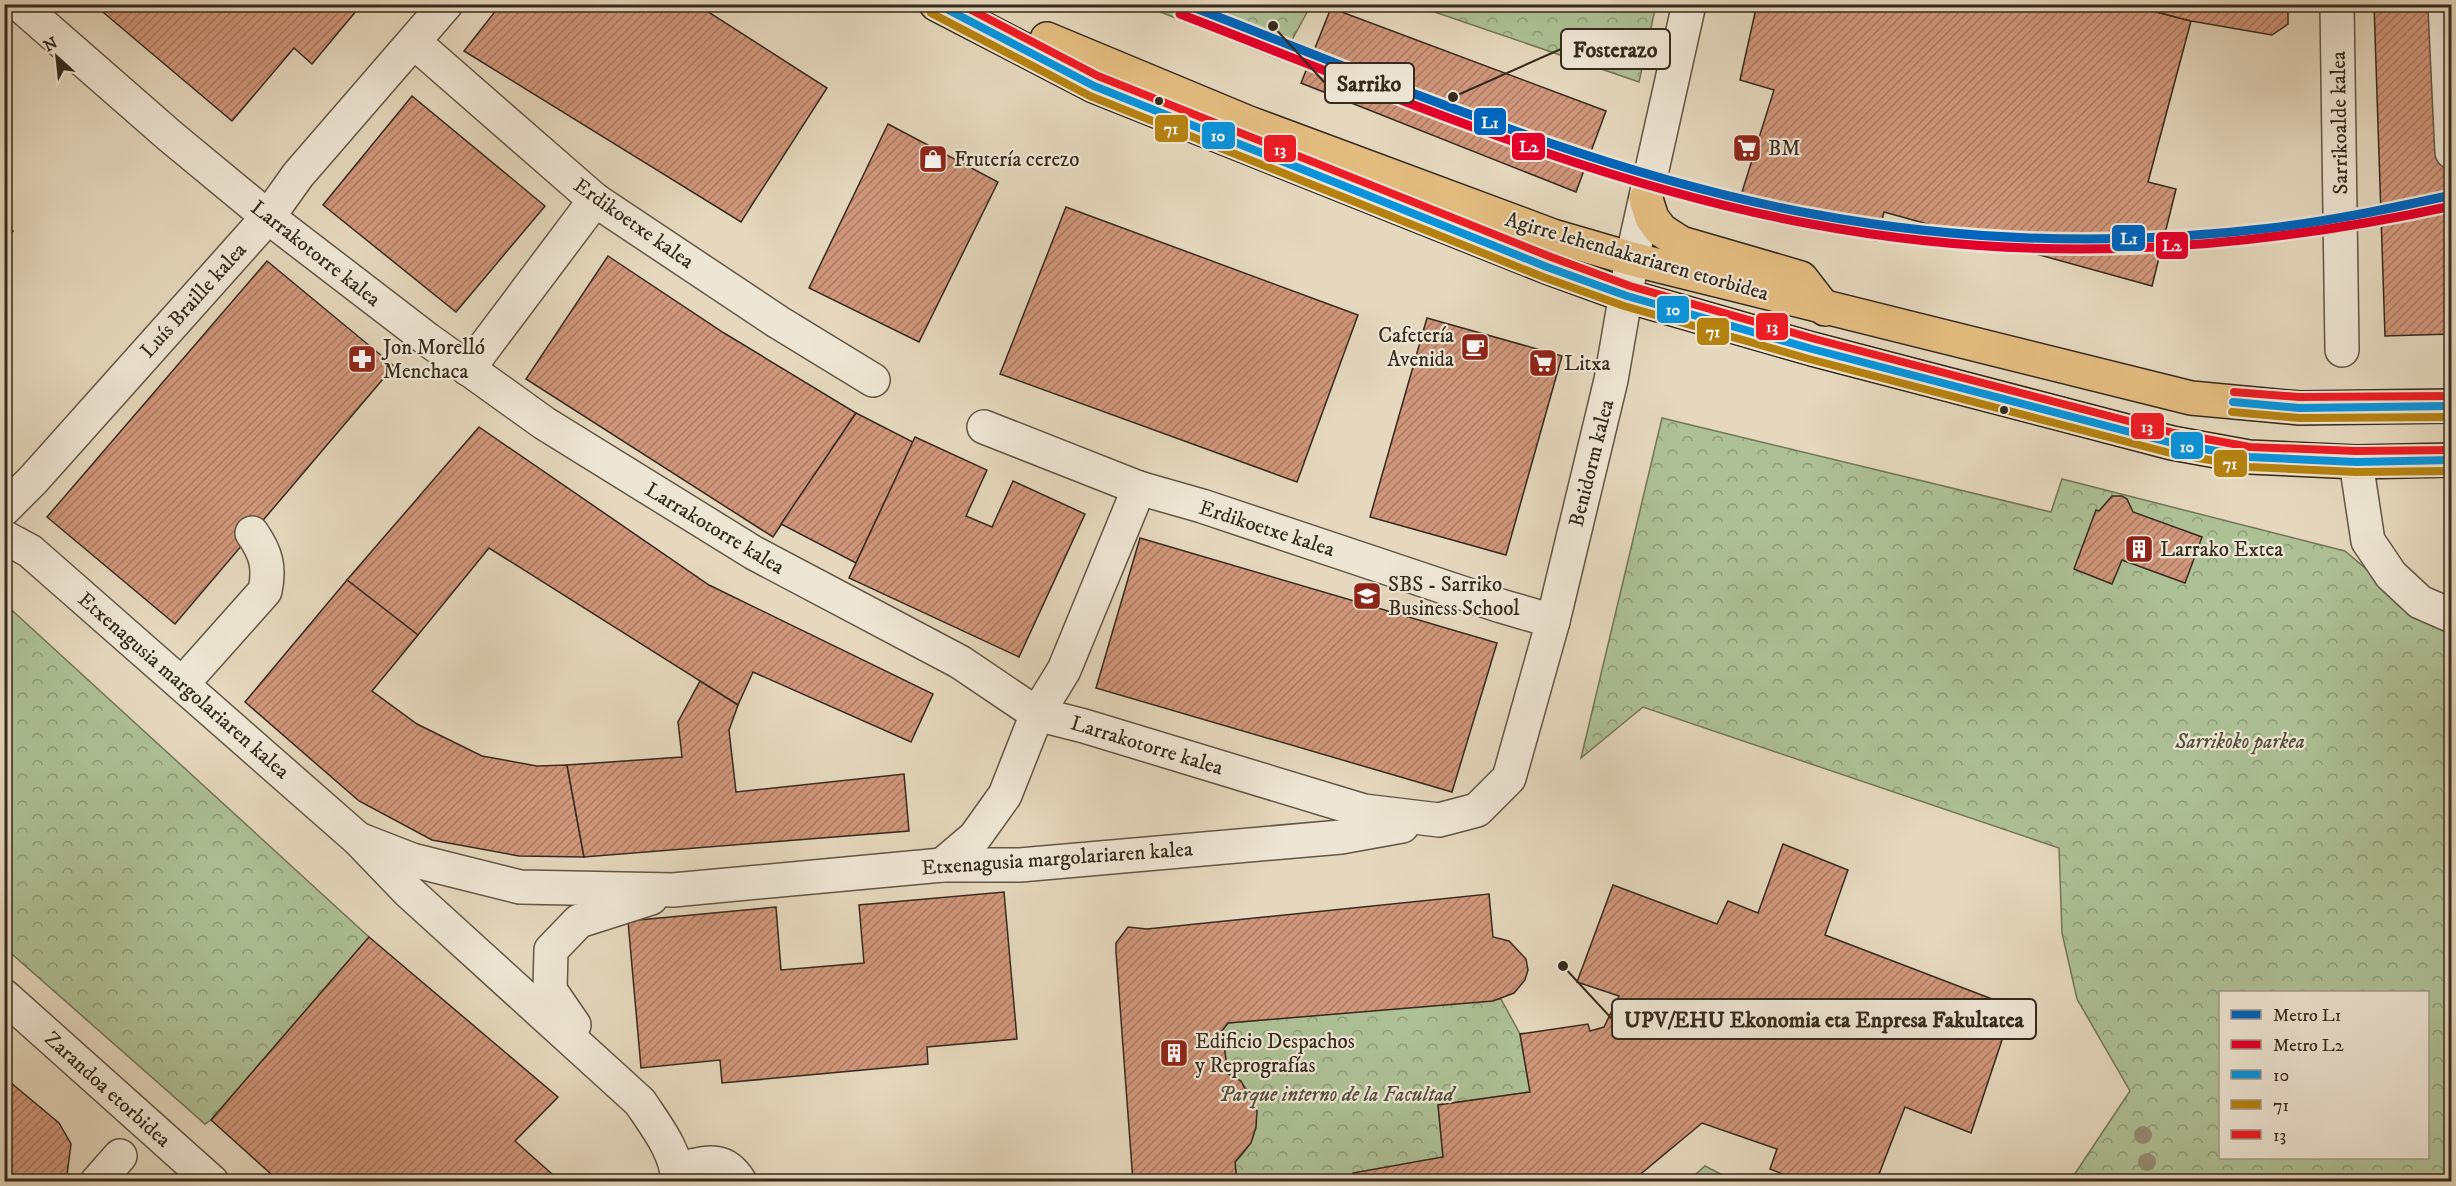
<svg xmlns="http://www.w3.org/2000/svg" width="2456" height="1186" font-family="'IM FELL DW Pica',serif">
  <defs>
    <pattern id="park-crowns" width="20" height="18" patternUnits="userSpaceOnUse" patternTransform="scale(1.5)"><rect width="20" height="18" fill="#aec096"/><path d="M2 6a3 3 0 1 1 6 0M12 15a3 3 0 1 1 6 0" fill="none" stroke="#8e9c7a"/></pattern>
    <pattern id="building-hatch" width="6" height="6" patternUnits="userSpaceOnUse" patternTransform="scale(1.5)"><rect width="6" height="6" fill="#d0967b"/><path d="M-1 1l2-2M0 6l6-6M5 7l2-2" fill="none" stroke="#aa7b64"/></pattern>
  </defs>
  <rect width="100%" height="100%" fill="#e5d8be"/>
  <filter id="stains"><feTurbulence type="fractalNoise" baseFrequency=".00333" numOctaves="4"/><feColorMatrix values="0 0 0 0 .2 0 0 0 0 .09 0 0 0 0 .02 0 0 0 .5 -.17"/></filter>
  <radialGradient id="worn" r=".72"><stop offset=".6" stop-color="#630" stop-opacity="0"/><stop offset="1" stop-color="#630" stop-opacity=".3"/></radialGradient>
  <g fill="url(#park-crowns)" stroke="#72755a" stroke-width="1.5" fill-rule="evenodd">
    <polygon points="1143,5 1311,5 1281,60"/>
    <polygon points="1414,5 1656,5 1639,82"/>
    <path d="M1662,418L2051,512L2062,479L2345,551L2417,612L2451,627V1181H2070L2130,1091L2077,999L2062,933L2059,848L1643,707L1581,758ZM2220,992H2428V1158H2220Z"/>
    <polygon points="4,603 369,937 211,1120 205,1124 5,948"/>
    <path d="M1501,999L1520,1034L1530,1092L1438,1105L1443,1157L1353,1173L1354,1181H1237L1235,1162C1264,1136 1265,1093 1228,1074L1222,1031L1228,1023Z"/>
    <polygon points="1705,1166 1734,1181 1688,1181"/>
  </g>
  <g fill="url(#building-hatch)" stroke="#352a1e" stroke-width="1.5">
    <polygon points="101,4 362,4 312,64 294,48 232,121 98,8"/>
    <polygon points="501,4 696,4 827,88 741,222 464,51"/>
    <polygon points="1757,4 2126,4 2191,21 2148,182 2176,189 2152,286 1884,212 1877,241 1737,208 1774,90 1740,80"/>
    <polygon points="2126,4 2288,4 2288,24 2272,35 2191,21"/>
    <polygon points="2374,4 2445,4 2452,155 2452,334 2385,336"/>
    <polygon points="1331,8 1606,111 1576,192 1301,83"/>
    <polygon points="412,96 545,206 456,312 323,205"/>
    <polygon points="888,124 998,182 919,342 809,288"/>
    <polygon points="1066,207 1358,315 1297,482 1000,374"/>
    <polygon points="4,223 13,231 4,240"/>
    <polygon points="608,256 724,333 856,413 773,537 526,379"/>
    <polygon points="267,261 394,366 175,624 47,517"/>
    <polygon points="1427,318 1562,356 1506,555 1370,517"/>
    <polygon points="856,413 913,442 856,563 781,524"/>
    <polygon points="479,427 709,585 933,694 911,742 753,672 738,705 489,548 418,635 347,580"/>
    <polygon points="915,437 987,470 966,516 992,527 1013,481 1085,514 1019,657 849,578"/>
    <polygon points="2112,496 2122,496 2127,499 2133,512 2202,537 2185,583 2122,560 2112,584 2074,569 2096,510 2099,511"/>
    <polygon points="1140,538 1497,643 1452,792 1096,688"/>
    <polygon points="347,580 418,635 372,691 417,724 482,756 537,766 567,765 584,857 519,856 432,840 359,801 245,702"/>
    <polygon points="700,681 738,705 729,730 736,792 904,774 909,831 584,857 567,765 682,757 678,722"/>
    <polygon points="1783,844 1848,870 1825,935 2013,1007 1971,1133 1905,1107 1876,1182 1802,1182 1770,1169 1777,1149 1702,1123 1631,1182 1354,1182 1353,1173 1443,1157 1438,1105 1530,1092 1520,1034 1588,1024 1590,1031 1604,1027 1619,996 1577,982 1613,885 1717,924 1728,901 1758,913"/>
    <polygon points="1004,892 1017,1039 927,1047 928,1064 722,1083 720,1060 641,1068 628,921 776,907 781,970 864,963 859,905"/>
    <polygon points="1489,894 1493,937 1509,941 1526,959 1528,970 1525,980 1514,993 1493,1001 1228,1023 1222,1031 1228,1074 1241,1081 1257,1111 1256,1127 1251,1143 1235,1162 1237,1182 1133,1182 1116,952 1116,943 1128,927 1147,929"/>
    <polygon points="369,937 558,1097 515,1141 561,1182 280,1182 211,1120"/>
    <polygon points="4,1077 59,1123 71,1144 66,1182 4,1182"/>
  </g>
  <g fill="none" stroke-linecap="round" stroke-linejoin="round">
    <g stroke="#615646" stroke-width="36">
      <g id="minor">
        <polyline points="19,4 170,136 268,217 427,339 544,423 754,553 960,662 1037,714 1084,726 1364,811 1439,820 1477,810 1509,778 1553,621 1611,380 1632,259 1689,4"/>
        <polyline points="2337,4 2342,350"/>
        <polyline points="2445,4 2452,152"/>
        <polyline points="414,42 595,200 778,322 873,380"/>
        <polyline points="468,369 595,200"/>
        <polyline points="984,427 1139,488 1202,506 1501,606 1553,621"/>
        <polyline points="2356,462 2368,541 2391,575 2420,602 2452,616"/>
        <polyline points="4,509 33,480 268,217 298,175 446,4"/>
        <path d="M4,537L30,551L358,839L409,892L640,1102C656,1126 677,1152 678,1182"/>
        <path d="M183,683L265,591C270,567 266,553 252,533"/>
        <polyline points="358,839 412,860 520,887 673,890 942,865 1020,865 1341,837 1402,826"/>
        <polyline points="942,865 975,837 1005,795 1037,714 1064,670 1139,488"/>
        <polyline points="4,996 212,1182"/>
        <polyline points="574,1025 550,990 551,950 579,921 651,898"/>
        <path d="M678,1169C704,1164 723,1154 740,1182"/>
        <polyline points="97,1182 120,1156"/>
      </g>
    </g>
    <g stroke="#352a1e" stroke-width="36">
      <g id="major">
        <polyline points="936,4 1094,86 1547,267 1627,296 1812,349 2172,443 2249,457 2356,462 2452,460"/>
        <polyline points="1047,39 1249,123 1553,236 1632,259 2191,398 2299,408 2452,406"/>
        <polyline points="1646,199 1652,218 1661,230 1681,243 1801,278 1825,309"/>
      </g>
    </g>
    <use href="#minor" stroke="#eee6d5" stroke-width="33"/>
    <use href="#major" stroke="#e2bc7f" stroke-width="33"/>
    <g stroke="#eee6d5" stroke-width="12">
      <g id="bus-1">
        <polyline points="937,4 1094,86 1547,267 1627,296 1812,349 2172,443 2249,457 2356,462 2452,460"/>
        <polyline points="2233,402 2299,408 2452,406"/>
      </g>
    </g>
    <g stroke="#eee6d5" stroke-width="12">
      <g id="bus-2">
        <polyline points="931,13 1090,96 1543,277 1624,306 1809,359 2170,453 2249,467 2356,472 2452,471"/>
        <polyline points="2232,412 2299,418 2452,417"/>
      </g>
    </g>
    <g stroke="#eee6d5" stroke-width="12">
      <g id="bus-3">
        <polyline points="960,4 1098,76 1551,257 1630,286 1815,339 2174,433 2250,447 2356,451 2452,450"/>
        <polyline points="2234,392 2299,397 2452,396"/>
      </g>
    </g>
    <use href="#bus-1" stroke="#0994dd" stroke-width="8"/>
    <use href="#bus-2" stroke="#b58211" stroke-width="8"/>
    <use href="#bus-3" stroke="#ee1c25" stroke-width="8"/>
    <g stroke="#eee6d5" stroke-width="14">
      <path id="metro-1" d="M1185,4C1390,83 1596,174 1813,214C1964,242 2119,246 2271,228C2332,221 2392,208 2452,195"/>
    </g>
    <g stroke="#eee6d5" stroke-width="14">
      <path id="metro-2" d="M1180,14C1386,93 1593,184 1811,224C2030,265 2235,253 2452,206"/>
    </g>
    <use href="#metro-1" stroke="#0065bd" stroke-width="9"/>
    <use href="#metro-2" stroke="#e4002b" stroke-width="9"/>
  </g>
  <g fill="#958d76">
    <circle cx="2143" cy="1135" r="9"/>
    <circle cx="2147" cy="1162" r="9"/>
  </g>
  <defs>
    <g id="supermarket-square" transform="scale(1.5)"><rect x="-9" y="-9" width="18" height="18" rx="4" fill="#8f2418" stroke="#eee6d5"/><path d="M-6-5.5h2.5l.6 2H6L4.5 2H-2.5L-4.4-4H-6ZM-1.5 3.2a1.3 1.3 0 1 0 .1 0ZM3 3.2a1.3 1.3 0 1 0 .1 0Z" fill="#fff"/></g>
    <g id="shop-square" transform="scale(1.5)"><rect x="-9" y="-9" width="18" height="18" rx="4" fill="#8f2418" stroke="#eee6d5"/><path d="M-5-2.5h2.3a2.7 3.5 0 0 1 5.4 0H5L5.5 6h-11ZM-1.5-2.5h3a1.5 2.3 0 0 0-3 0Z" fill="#fff"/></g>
    <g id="cafe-square" transform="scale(1.5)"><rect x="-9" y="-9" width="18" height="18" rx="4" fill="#8f2418" stroke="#eee6d5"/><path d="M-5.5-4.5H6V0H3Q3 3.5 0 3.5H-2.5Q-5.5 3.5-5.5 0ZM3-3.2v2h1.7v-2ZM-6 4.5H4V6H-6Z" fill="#fff"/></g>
    <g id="pharmacy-square" transform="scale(1.5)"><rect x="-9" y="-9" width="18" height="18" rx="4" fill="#8f2418" stroke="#eee6d5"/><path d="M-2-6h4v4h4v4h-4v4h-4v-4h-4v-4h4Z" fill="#fff"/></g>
    <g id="building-square" transform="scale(1.5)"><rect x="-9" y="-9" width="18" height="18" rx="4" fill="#8f2418" stroke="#eee6d5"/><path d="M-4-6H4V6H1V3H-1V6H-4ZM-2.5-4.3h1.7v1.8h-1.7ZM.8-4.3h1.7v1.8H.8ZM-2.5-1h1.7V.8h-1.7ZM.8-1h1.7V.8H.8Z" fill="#fff"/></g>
    <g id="university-square" transform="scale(1.5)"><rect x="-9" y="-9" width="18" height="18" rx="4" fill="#8f2418" stroke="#eee6d5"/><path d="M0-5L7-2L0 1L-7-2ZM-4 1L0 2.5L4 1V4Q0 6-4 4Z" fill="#fff"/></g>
  </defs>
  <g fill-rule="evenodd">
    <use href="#supermarket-square" x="1747" y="148"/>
    <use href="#shop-square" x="933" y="159"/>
    <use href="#cafe-square" x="1475" y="347"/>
    <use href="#pharmacy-square" x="362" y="359"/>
    <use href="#supermarket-square" x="1543" y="363"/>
    <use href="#building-square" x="2139" y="549"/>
    <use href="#university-square" x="1367" y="596"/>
    <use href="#building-square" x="1174" y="1053"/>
  </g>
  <g fill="#352a1e" stroke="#eee6d5" stroke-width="2">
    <circle cx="1159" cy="101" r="5"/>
    <circle cx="2004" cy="410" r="5"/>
  </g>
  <g text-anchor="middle" stroke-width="4.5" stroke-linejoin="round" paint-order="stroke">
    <g font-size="21" fill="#352a1e" stroke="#eee6d5">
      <text transform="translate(2339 123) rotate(-91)" y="7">Sarrikoalde kalea</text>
      <text transform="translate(634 223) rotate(35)" y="7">Erdikoetxe kalea</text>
      <text transform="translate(316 253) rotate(38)" y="7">Larrakotorre kalea</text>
      <text transform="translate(1637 256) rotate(16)" y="7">Agirre lehendakariaren etorbidea</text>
      <text transform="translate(193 300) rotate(-48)" y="7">Luís Braille kalea</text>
      <text transform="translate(1591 463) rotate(-76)" y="7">Benidorm kalea</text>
      <text transform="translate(715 528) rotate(31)" y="7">Larrakotorre kalea</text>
      <text transform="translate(1267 528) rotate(18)" y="7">Erdikoetxe kalea</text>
      <text transform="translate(184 685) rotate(41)" y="7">Etxenagusia margolariaren kalea</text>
      <text transform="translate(1147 745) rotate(17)" y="7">Larrakotorre kalea</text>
      <text transform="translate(1057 858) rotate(-4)" y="7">Etxenagusia margolariaren kalea</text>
      <text transform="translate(108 1089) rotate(42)" y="7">Zarandoa etorbidea</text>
    </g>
    <g font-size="21" fill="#352a1e" stroke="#eee6d5" text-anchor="start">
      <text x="1768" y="155">BM</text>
      <text x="954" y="166">Frutería cerezo</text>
      <text x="1454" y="342" text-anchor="end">Cafetería<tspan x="1454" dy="24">Avenida</tspan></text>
      <text x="383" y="354">Jon Morelló<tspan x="383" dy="24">Menchaca</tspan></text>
      <text x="1564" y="370">Litxa</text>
      <text x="2160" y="556">Larrako Extea</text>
      <text x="1388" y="591">SBS - Sarriko<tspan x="1388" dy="24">Business School</tspan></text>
      <text x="1195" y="1048">Edificio Despachos<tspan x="1195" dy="24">y Reprografías</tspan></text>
    </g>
    <g font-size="21" font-style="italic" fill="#53503c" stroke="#eee6d5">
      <text x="2240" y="748">Sarrikoko parkea</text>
      <text x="1336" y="1101">Parque interno de la Facultad</text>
    </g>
  </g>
  <path fill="none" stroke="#352a1e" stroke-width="2" d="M1453 97L1561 49M1273 26L1325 83M1563 966L1612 1019"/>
  <g fill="#352a1e" stroke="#eee6d5" stroke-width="2">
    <circle cx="1453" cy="97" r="6"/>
    <circle cx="1273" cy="26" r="6"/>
    <circle cx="1563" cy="966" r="6"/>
  </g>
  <g fill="#eee6d5" stroke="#352a1e" stroke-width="2">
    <rect x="1561" y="29" width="109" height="40" rx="6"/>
    <rect x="1325" y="63" width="89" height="40" rx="6"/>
    <rect x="1612" y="999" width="424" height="40" rx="6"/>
  </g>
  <g font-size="22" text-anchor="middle" font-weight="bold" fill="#352a1e">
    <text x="1615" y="57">Fosterazo</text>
    <text x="1369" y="91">Sarriko</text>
    <text x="1824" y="1027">UPV/EHU Ekonomia eta Enpresa Fakultatea</text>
  </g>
  <g stroke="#eee6d5" stroke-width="2">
    <rect x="1473" y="107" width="34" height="29" rx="6" fill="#0065bd"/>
    <rect x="1154" y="114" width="35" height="29" rx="6" fill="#b58211"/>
    <rect x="1201" y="121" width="35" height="29" rx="6" fill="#0994dd"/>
    <rect x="1511" y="132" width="35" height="29" rx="6" fill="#e4002b"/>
    <rect x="1263" y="134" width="34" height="29" rx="6" fill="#ee1c25"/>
    <rect x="2111" y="224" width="35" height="28" rx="6" fill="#0065bd"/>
    <rect x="2155" y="231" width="34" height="29" rx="6" fill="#e4002b"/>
    <rect x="1656" y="295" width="34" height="29" rx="6" fill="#0994dd"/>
    <rect x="1755" y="312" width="34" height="29" rx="6" fill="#ee1c25"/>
    <rect x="1696" y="317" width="34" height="29" rx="6" fill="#b58211"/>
    <rect x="2130" y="412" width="35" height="28" rx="6" fill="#ee1c25"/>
    <rect x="2170" y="431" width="34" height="29" rx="6" fill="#0994dd"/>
    <rect x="2213" y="449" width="35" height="29" rx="6" fill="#b58211"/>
  </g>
  <g font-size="16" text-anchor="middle" font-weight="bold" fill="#fff">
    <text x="1490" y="128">L1</text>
    <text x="1171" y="134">71</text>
    <text x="1218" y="141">10</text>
    <text x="1529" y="152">L2</text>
    <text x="1280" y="155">13</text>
    <text x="2129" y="244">L1</text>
    <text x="2172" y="251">L2</text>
    <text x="1673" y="315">10</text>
    <text x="1772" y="332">13</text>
    <text x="1713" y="337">71</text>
    <text x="2147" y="432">13</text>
    <text x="2187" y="452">10</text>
    <text x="2230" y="469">71</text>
  </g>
  <rect width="2456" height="1186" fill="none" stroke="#e5d8be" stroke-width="24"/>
  <rect x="6" y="6" width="2444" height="1174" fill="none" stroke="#352a1e" stroke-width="3"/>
  <rect x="12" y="12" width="2432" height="1162" fill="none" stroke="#352a1e" stroke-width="1.5"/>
  <rect x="2219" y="991" width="210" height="168" fill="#eee6d5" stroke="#a49b8c" stroke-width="1.5"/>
  <rect x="2231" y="1010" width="30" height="9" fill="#0065bd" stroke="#a49b8c" stroke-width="1.5"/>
  <text x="2273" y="1021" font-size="18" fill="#352a1e">Metro L1</text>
  <rect x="2231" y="1040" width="30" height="9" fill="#e4002b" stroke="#a49b8c" stroke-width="1.5"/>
  <text x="2273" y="1051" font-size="18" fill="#352a1e">Metro L2</text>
  <rect x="2231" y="1070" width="30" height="9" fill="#0994dd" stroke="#a49b8c" stroke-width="1.5"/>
  <text x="2273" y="1081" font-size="18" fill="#352a1e">10</text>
  <rect x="2231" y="1100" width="30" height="9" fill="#b58211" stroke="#a49b8c" stroke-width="1.5"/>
  <text x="2273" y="1111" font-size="18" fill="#352a1e">71</text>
  <rect x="2231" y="1130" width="30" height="9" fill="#ee1c25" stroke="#a49b8c" stroke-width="1.5"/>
  <text x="2273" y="1141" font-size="18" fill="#352a1e">13</text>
  <g transform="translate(57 57) rotate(333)" stroke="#eee6d5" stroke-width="4.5" paint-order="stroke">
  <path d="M0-4.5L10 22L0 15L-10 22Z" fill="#352a1e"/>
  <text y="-9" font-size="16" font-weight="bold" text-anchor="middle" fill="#352a1e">N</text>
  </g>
  <rect width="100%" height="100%" filter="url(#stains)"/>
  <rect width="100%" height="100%" fill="url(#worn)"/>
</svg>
